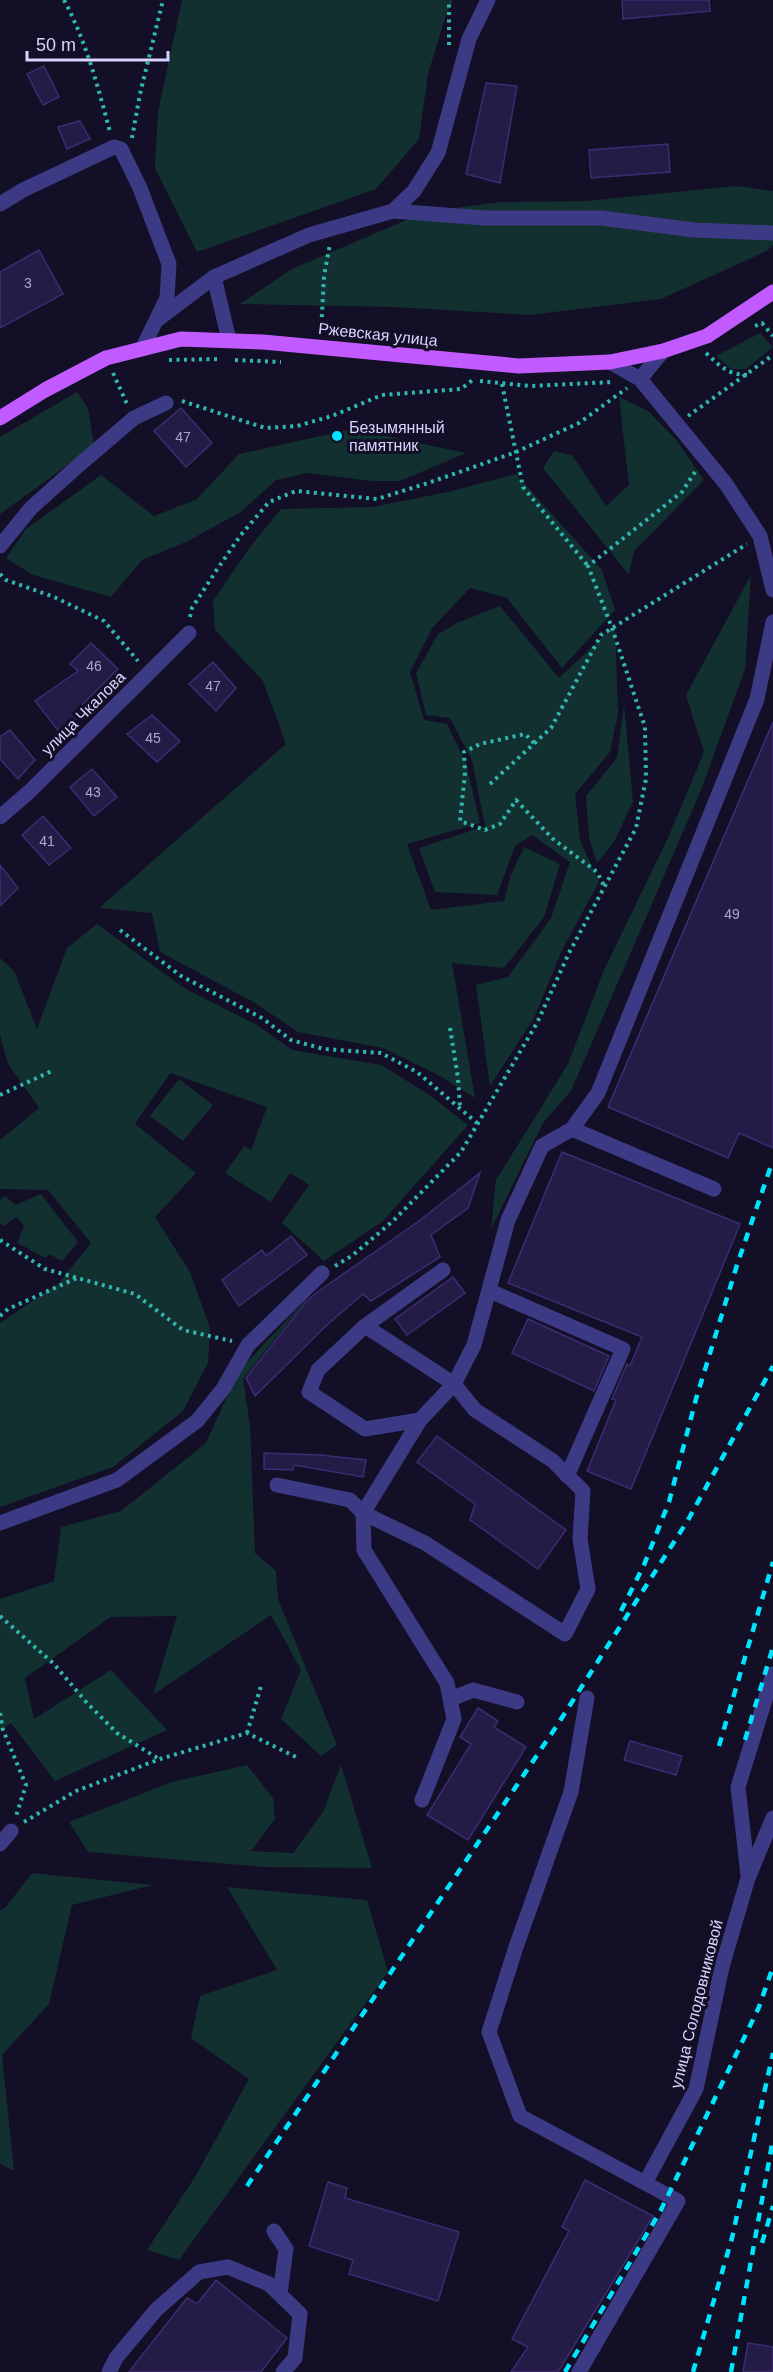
<svg xmlns="http://www.w3.org/2000/svg" width="773" height="2372" font-family="Helvetica,sans-serif">
  <rect width="100%" height="100%" fill="#130f26"/>
  <g fill="#12302f">
    <polygon points="182,0 453,0 445,18 428,74 419,139 376,189 197,252 155,168 158,112"/>
    <polygon points="736,186 773,191 773,245 767,251 661,299 530,315 394,307 240,304 292,269 425,212 500,202 586,201"/>
    <polygon points="760,333 773,347 746,369 731,369 716,356"/>
    <polygon points="77,392 88,408 94,446 0,514 0,437"/>
    <polygon points="619,397 648,411 677,441 704,480 634,551 629,575 543,468 554,451 572,455 606,506 629,485"/>
    <polygon points="352,429 466,453 400,481 371,481 308,473 276,480 241,512 188,541 142,560 111,597 33,575 6,558 26,529 101,475 154,516 197,499 239,454"/>
    <polygon points="516,474 602,570 615,610 562,668 507,598 470,588 433,627 410,672 424,720 447,724 466,763 480,823 407,844 431,910 504,901 511,875 524,847 560,864 544,917 504,968 452,963 475,1098 440,1076 383,1048 298,1032 255,1003 160,952 152,913 99,908 286,744 263,681 215,630 213,601 250,547 281,509 372,507 448,492"/>
    <polygon points="751,575 745,669 701,790 571,1091 543,1123 491,1229 496,1180 568,1064 604,970 668,838 704,752 686,695"/>
    <polygon points="500,606 559,678 615,625 618,713 610,752 575,794 580,840 599,882 562,950 534,1018 490,1086 476,985 508,977 551,918 570,862 532,835 515,846 497,895 435,892 419,848 485,826 472,760 450,718 426,715 416,673 438,634 457,623"/>
    <polygon points="624,704 633,802 614,842 597,863 589,838 586,796 617,758"/>
    <polygon points="97,924 184,988 257,1025 292,1050 381,1065 428,1094 468,1125 383,1221 324,1261 282,1223 309,1185 290,1173 271,1202 225,1173 244,1146 251,1150 267,1107 170,1073 135,1124 196,1173 155,1217 190,1272 210,1328 208,1363 183,1411 113,1467 0,1507 0,1323 58,1284 91,1243 48,1190 0,1189 0,1140 39,1108 8,1064 0,1035 0,958 14,971 37,1029 67,948"/>
    <polygon points="179,1079 213,1105 183,1141 150,1116"/>
    <polygon points="41,1194 78,1242 62,1261 49,1254 46,1258 17,1243 24,1226 17,1217 3,1226 0,1223 0,1200 5,1196 16,1205"/>
    <polygon points="310,1295 243,1379 250,1425 255,1553 276,1571 278,1599 337,1745 321,1756 281,1719 301,1670 271,1615 153,1695 177,1616 111,1617 25,1678 34,1719 111,1670 167,1730 55,1781 11,1723 0,1730 0,1599 54,1581 61,1527 121,1511 206,1443 238,1372"/>
    <polygon points="247,1765 273,1798 275,1819 251,1851 293,1853 323,1812 341,1765 372,1868 264,1867 88,1852 69,1822 172,1782"/>
    <polygon points="32,1873 153,1885 72,1905 49,2004 2,2055 14,2171 0,2164 0,1910 5,1908"/>
    <polygon points="227,1887 367,1900 388,1972 179,2260 147,2250 195,2177 249,2079 191,2038 200,1996 277,1970"/>
  </g>
  <g fill="#241b47" stroke="#3b2d73" stroke-width="1.5">
    <polygon points="622,0 709,0 710,11 623,19"/>
    <polygon points="44,66 59,97 43,105 27,74"/>
    <polygon points="486,83 517,86 500,183 466,174"/>
    <polygon points="80,121 90,139 67,149 58,127"/>
    <polygon points="668,144 670,172 591,178 589,150"/>
    <polygon points="39,250 63,294 0,328 0,272"/>
    <polygon points="181,408 212,443 186,467 154,431"/>
    <polygon points="91,643 118,669 78,709 82,714 60,733 35,701 78,671 70,664"/>
    <polygon points="213,662 236,688 216,711 189,684"/>
    <polygon points="152,715 180,741 157,762 127,734"/>
    <polygon points="773,722 773,1148 739,1133 728,1158 608,1107"/>
    <polygon points="10,730 35,760 18,779 0,759 0,737"/>
    <polygon points="92,769 117,797 94,816 70,787"/>
    <polygon points="43,816 71,848 49,865 22,835"/>
    <polygon points="0,865 18,888 0,906"/>
    <polygon points="562,1152 740,1224 631,1489 587,1471 616,1400 612,1399 627,1364 630,1366 642,1337 508,1283"/>
    <polygon points="480,1173 468,1208 431,1235 440,1257 371,1301 363,1294 328,1324 255,1396 246,1378 306,1302 316,1293 419,1221"/>
    <polygon points="291,1236 307,1255 239,1306 222,1280 262,1250 266,1256"/>
    <polygon points="453,1277 465,1293 407,1335 395,1319"/>
    <polygon points="528,1319 609,1356 594,1391 512,1353"/>
    <polygon points="437,1436 566,1530 538,1569 470,1520 475,1504 417,1462"/>
    <polygon points="264,1453 320,1455 366,1460 363,1477 294,1465 293,1470 264,1469"/>
    <polygon points="478,1708 498,1721 494,1727 526,1747 468,1840 427,1815 471,1744 460,1737"/>
    <polygon points="630,1741 682,1756 676,1775 624,1760"/>
    <polygon points="585,2180 653,2216 558,2372 511,2372 528,2347 512,2339 569,2231 562,2227"/>
    <polygon points="328,2182 347,2188 345,2198 459,2232 438,2301 349,2274 353,2260 309,2246"/>
    <polygon points="216,2280 287,2338 261,2372 129,2372 187,2298 197,2304"/>
    <polygon points="748,2343 773,2347 773,2372 743,2372"/>
  </g>
  <g fill="none" stroke-linecap="round" stroke-linejoin="round">
    <g stroke="#2fb8b0" stroke-width="4" stroke-dasharray="3 4.5" stroke-linecap="butt">
      <path d="M64,0C86,41 98,87 110,132"/>
      <polyline points="449,45 449,0"/>
      <polyline points="132,138 140,94 163,0"/>
      <polyline points="755,326 762,323 773,336"/>
      <polyline points="321,332 324,276 330,244"/>
      <path d="M706,353C720,366 728,375 748,375"/>
      <polyline points="169,360 221,359"/>
      <polyline points="235,360 281,362"/>
      <polyline points="113,373 127,404"/>
      <polyline points="480,381 530,386 613,382"/>
      <polyline points="502,384 523,487 588,566"/>
      <polyline points="182,401 265,428 297,426 332,416 382,395 461,389 475,378"/>
      <polyline points="688,416 773,355"/>
      <polyline points="0,574 6,580 54,597 104,621 138,661"/>
      <polyline points="190,617 192,608 216,571 240,536 269,502 296,491 377,499 428,483 516,452 579,423 627,388"/>
      <polyline points="534,743 525,734 480,744 464,752 465,773 460,821 485,830 500,824 516,800 553,839 597,872 604,886"/>
      <polyline points="490,784 551,728 601,635 747,544"/>
      <polyline points="120,930 181,976 262,1018 291,1040 324,1049 381,1053 417,1072 477,1123"/>
      <polyline points="450,1028 458,1078 460,1107"/>
      <polyline points="0,1095 54,1070"/>
      <polyline points="0,1240 45,1269 135,1294 183,1330 232,1341"/>
      <polyline points="335,1266 353,1255 393,1221 461,1152 537,1023 569,953 636,828 646,779 645,727 612,628 588,566 682,492 695,472"/>
      <polyline points="0,1316 8,1309 77,1278"/>
      <polyline points="0,1616 54,1664 87,1703 117,1733 159,1759"/>
      <polyline points="0,1713 3,1730 26,1785 16,1816"/>
      <polyline points="247,1733 261,1686"/>
      <polyline points="24,1822 76,1791 160,1759 247,1733 298,1758"/>
    </g>
    <g stroke="#3d3a85" stroke-width="15">
      <polyline points="0,204 23,190 114,147 121,149 140,188 169,264 167,298 143,347"/>
      <polyline points="393,211 485,218 601,218 694,230 773,233"/>
      <polyline points="214,277 229,340"/>
      <polyline points="157,320 214,277 309,235 393,211 414,191 438,153 469,39 488,0"/>
      <polyline points="610,362 640,379 726,484 760,536 773,590"/>
      <polyline points="640,379 663,351"/>
      <polyline points="0,546 31,508 79,465 134,418 166,403"/>
      <polyline points="0,817 29,792 189,633"/>
      <polyline points="572,1129 714,1189"/>
      <polyline points="443,1270 365,1326 318,1370 309,1392 365,1429 420,1420 454,1384 474,1345 508,1220 542,1146 572,1129 598,1093 757,699 773,622"/>
      <polyline points="490,1291 623,1349 567,1476"/>
      <polyline points="420,1420 363,1513 364,1550 447,1683 454,1719 422,1800"/>
      <polyline points="277,1485 350,1500 363,1513 425,1543 565,1634 588,1589 580,1539 583,1491 553,1461 475,1410 454,1384 365,1326"/>
      <polyline points="0,1523 117,1480 197,1421 223,1389 248,1345 322,1273"/>
      <polyline points="587,1698 571,1792 516,1947 489,2032 520,2116 645,2183"/>
      <polyline points="451,1699 473,1690 517,1702"/>
      <polyline points="0,1844 11,1831"/>
      <polyline points="748,1875 738,1787 773,1674"/>
      <polyline points="274,2231 286,2249 280,2294"/>
      <polyline points="109,2372 116,2358 156,2310 199,2272 228,2267 269,2284 300,2314 295,2358 283,2372"/>
      <polyline points="579,2372 678,2201 645,2183 696,2089 722,1967 748,1878 773,1818"/>
    </g>
    <polyline stroke="#c25bff" stroke-width="15" points="0,418 45,390 106,358 181,339 263,342 519,366 610,362 663,351 707,336 773,292"/>
    <g stroke="#00e5ff" stroke-width="4.5" stroke-dasharray="9 8" stroke-linecap="butt">
      <polyline points="621,1611 644,1565 669,1502 696,1399 737,1265 772,1163"/>
      <polyline points="745,1740 773,1647"/>
      <polyline points="719,1746 773,1562"/>
      <polyline points="247,2186 556,1727 688,1520 773,1366"/>
      <polyline points="762,2243 773,2206"/>
      <polyline points="565,2372 661,2210 759,2007 773,1967"/>
      <polyline points="693,2372 732,2238 773,2053"/>
      <polyline points="731,2372 773,2139"/>
    </g>
  </g>
  <circle fill="#00e5ff" stroke="#130f26" stroke-width="2" cx="337" cy="436" r="6"/>
  <g text-anchor="middle" stroke-width="6" stroke-linejoin="round" paint-order="stroke">
    <g font-size="14" fill="#aca6d1">
      <text x="28" y="288">3</text>
      <text x="183" y="442">47</text>
      <text x="94" y="671">46</text>
      <text x="213" y="691">47</text>
      <text x="153" y="743">45</text>
      <text x="93" y="797">43</text>
      <text x="47" y="846">41</text>
      <text x="732" y="919">49</text>
    </g>
    <g font-size="16" fill="#d9d4ff" stroke="#130f26">
      <text transform="translate(378 334) rotate(6)" y="6">Ржевская улица</text>
      <text transform="translate(83 713) rotate(-45)" y="6">улица Чкалова</text>
      <text transform="translate(696 2004) rotate(-76)" y="6">улица Солодовниковой</text>
    </g>
    <g font-size="16" fill="#d9d4ff" stroke="#130f26" text-anchor="start">
      <text x="349" y="433">Безымянный<tspan x="349" dy="18">памятник</tspan></text>
    </g>
  </g>
  <path d="M27 51v9h141v-9" fill="none" stroke="#d9d4ff" stroke-width="3"/>
  <text x="36" y="51" font-size="18" fill="#d9d4ff" stroke="#130f26" stroke-width="4.5" paint-order="stroke">50 m</text>
</svg>
